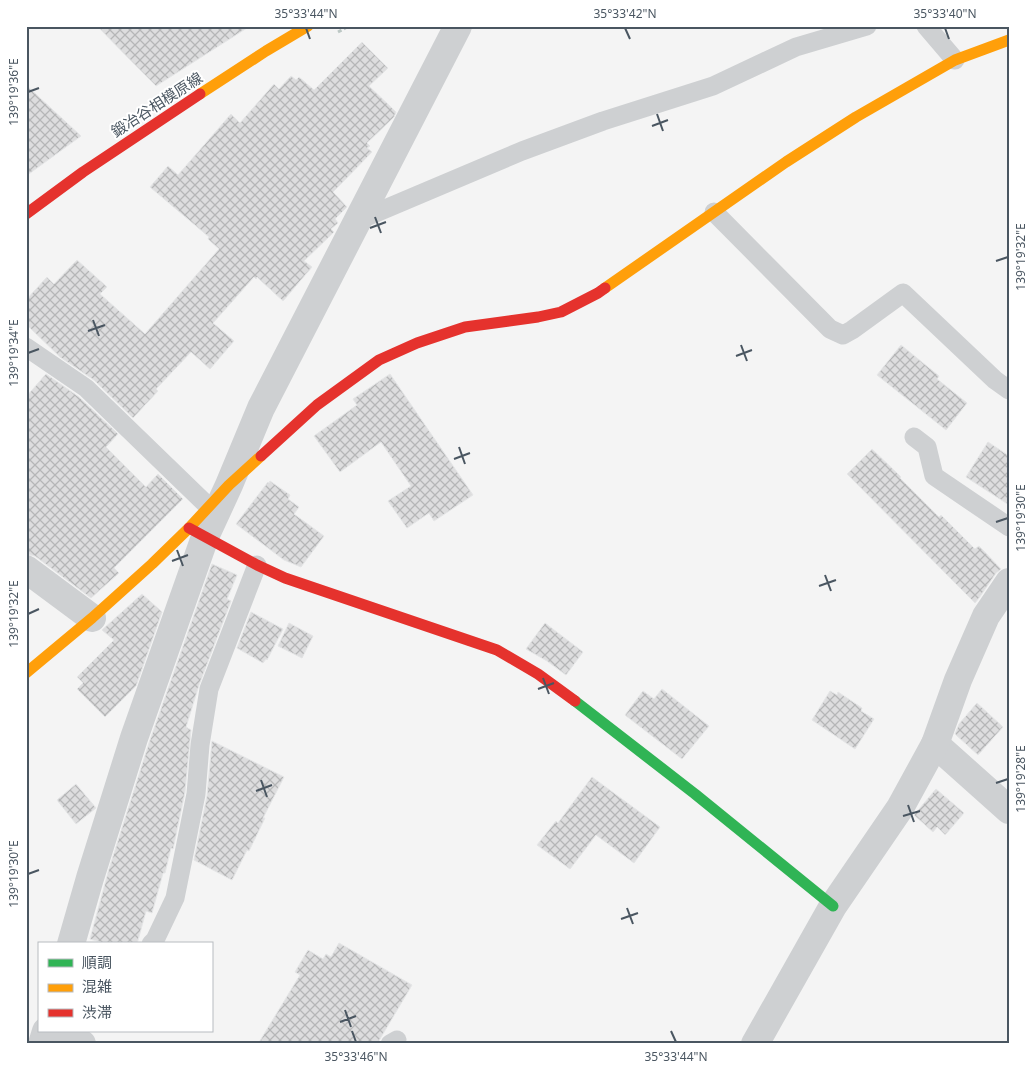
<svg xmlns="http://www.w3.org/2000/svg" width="1035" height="1070" font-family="'Noto Sans','Noto Sans JP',sans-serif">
  <defs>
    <pattern id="building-cross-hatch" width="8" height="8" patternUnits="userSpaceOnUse" patternTransform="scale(1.25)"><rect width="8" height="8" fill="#ddddde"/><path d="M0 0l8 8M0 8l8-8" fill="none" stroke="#b5b6b7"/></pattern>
  </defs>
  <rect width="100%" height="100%" fill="#f4f4f4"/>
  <g fill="url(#building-cross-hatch)" stroke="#e5e6e7">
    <polygon points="97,26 250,26 156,86"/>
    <polygon points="362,42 388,68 369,86 396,112 394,117 367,143 370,146 367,148 372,152 333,192 347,207 335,219 338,223 331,229 334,232 304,261 312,267 283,301 257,277 256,279 254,277 213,323 234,341 210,369 191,352 156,389 158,391 133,418 94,380 60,357 26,324 26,300 47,277 54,284 77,260 107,287 100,294 145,334 219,249 208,239 209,237 150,187 168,166 178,175 231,114 240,123 274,84 279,89 291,76 296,80 299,77 314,90"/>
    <polygon points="26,85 81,136 26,176"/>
    <polygon points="901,345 939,376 937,379 967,403 946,430 877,375"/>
    <polygon points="46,374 79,397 118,434 106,447 146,487 158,474 183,499 114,568 119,573 91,598 35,556 26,554 26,397"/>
    <polygon points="390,374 473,495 434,521 429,513 407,528 388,501 411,486 381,442 340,472 314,436 357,405 353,399"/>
    <polygon points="988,442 1009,456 1009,505 966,477"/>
    <polygon points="872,449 901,477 900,478 939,517 941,515 975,549 979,546 1001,569 996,573 979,598 975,603 847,474"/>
    <polygon points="270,481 290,495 288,499 299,507 294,514 324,536 301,567 284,560 236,524 268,482 269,483"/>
    <polygon points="212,564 237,575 227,599 231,601 199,685 186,727 191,730 185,792 173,849 171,848 165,873 163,873 152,913 146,911 137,944 107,944 90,939 109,869 149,743"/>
    <polygon points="142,594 162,612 136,686 105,717 77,689 83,683 77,677 114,640 102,630"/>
    <polygon points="251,612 283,629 267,660 266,659 263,663 237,648"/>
    <polygon points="289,623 313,636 302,658 278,646"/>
    <polygon points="545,623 583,652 566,675 547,661 526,649"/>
    <polygon points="662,689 709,726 682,759 625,715 643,691 654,699"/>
    <polygon points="830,691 837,695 838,692 862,708 861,711 874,719 855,749 812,720"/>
    <polygon points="977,703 1003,727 978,755 955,734 959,724"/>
    <polygon points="212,741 284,777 263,818 265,818 249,851 247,850 232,880 194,860 207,796"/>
    <polygon points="592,777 660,827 634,863 596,835 570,869 537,845 556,821 558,823"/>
    <polygon points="76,784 96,808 76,824 57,800"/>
    <polygon points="936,789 964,813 945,835 937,827 933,832 914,815"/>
    <polygon points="339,943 412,985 377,1044 258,1044 300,975 295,972 308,950 323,959 326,954 331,957"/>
  </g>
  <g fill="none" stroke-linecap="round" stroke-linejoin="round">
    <polyline stroke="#bcc7c4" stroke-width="3" stroke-dasharray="4 2.5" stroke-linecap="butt" points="338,32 349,26"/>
    <g stroke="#ced0d2" stroke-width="19">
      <polyline points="926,26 955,60"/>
      <polyline points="714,212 830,329 843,335 852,330 903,293 995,380 1009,390"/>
      <polyline points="359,220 522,151 603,121 713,86 796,47 867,26"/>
      <polyline points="26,347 86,388 209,507"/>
      <polyline points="914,437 927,447 934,476 1009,527"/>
      <polyline points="151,944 155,940 175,898 196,794 200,745 209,689 257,565"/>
      <polyline points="390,1044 397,1040"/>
    </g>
    <g stroke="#ced0d2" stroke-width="28">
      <polyline points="26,569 92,618"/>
      <polyline points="935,744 1009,810"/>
      <polyline points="71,944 90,878 134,738 205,537 229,485 261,408 458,26"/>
      <polyline points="42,1044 46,1031"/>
      <polyline points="67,1044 73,1038 82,1044"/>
      <polyline points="755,1044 833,906 900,808 935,744 958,680 986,616 1009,582"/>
    </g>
    <polyline stroke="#30b455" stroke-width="11" points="575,701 695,794 833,906"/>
    <g stroke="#ff9f0a" stroke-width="11">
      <polyline points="200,94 266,51 308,26"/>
      <polyline points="605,288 786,162 856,117 955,60 1009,40"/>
      <polyline points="26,673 92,618 152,564 189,528 229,485 261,456"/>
    </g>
    <g stroke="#e5322d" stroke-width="11">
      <polyline points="26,214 83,172 200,94"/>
      <polyline points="261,456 317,405 379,360 417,343 465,327 538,317 561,312 598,293 605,288"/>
      <polyline points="189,528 257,565 285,578 497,650 538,674 575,701"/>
    </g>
  </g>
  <path fill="none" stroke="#4a5661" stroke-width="2" d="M306,28L310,39M625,28L630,39M945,28L949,39M28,92L39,88M657,114L663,131M652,126L668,120M375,217L381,233M370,228L386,222M996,261L1008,257M93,320L99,336M88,331L105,325M741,345L747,361M28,353L39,349M736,356L752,350M459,447L465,464M454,459L470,453M996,522L1008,518M177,550L183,566M172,561L188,555M825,575L831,591M819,586L836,580M28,614L39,609M543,678L549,694M538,689L554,683M261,780L267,797M996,783L1008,779M256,791L272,785M908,805L914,822M903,816L920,811M28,874L39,870M627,908L633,924M621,919L638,913M345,1010L351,1027M340,1022L356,1016M352,1031L356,1042M671,1031L676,1042"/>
  <g text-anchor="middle" stroke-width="4" stroke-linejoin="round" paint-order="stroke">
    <g font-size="15" fill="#4a5661" stroke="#fff">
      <text transform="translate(157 105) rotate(-33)" y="5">鍛冶谷相模原線</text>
    </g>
  </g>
  <rect width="1035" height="1070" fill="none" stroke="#ffffff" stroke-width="55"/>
  <rect x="38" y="942" width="175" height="90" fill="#ffffff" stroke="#b7bbc0"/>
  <rect x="48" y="959" width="25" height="8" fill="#30b455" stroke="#b7bbc0"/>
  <text x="82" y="968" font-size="15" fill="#4a5661">順調</text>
  <rect x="48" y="984" width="25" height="8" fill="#ff9f0a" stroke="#b7bbc0"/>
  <text x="82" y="992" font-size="15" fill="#4a5661">混雑</text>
  <rect x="48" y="1009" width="25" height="8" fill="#e5322d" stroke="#b7bbc0"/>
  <text x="82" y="1018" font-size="15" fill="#4a5661">渋滞</text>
  <rect x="28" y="28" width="980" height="1014" fill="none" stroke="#4a5661" stroke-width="2"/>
  <g font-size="12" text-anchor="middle" fill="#4a5661">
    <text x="306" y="18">35°33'44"N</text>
    <text x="625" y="18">35°33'42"N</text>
    <text x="945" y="18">35°33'40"N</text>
    <text transform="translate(14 92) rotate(-90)" y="4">139°19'36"E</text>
    <text transform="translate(1021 257) rotate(-90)" y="4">139°19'32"E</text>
    <text transform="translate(14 353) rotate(-90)" y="4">139°19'34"E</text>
    <text transform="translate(1021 518) rotate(-90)" y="4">139°19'30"E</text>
    <text transform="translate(14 614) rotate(-90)" y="4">139°19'32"E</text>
    <text transform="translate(1021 779) rotate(-90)" y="4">139°19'28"E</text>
    <text transform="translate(14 874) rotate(-90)" y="4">139°19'30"E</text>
    <text x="356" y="1061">35°33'46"N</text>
    <text x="676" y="1061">35°33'44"N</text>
  </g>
</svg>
